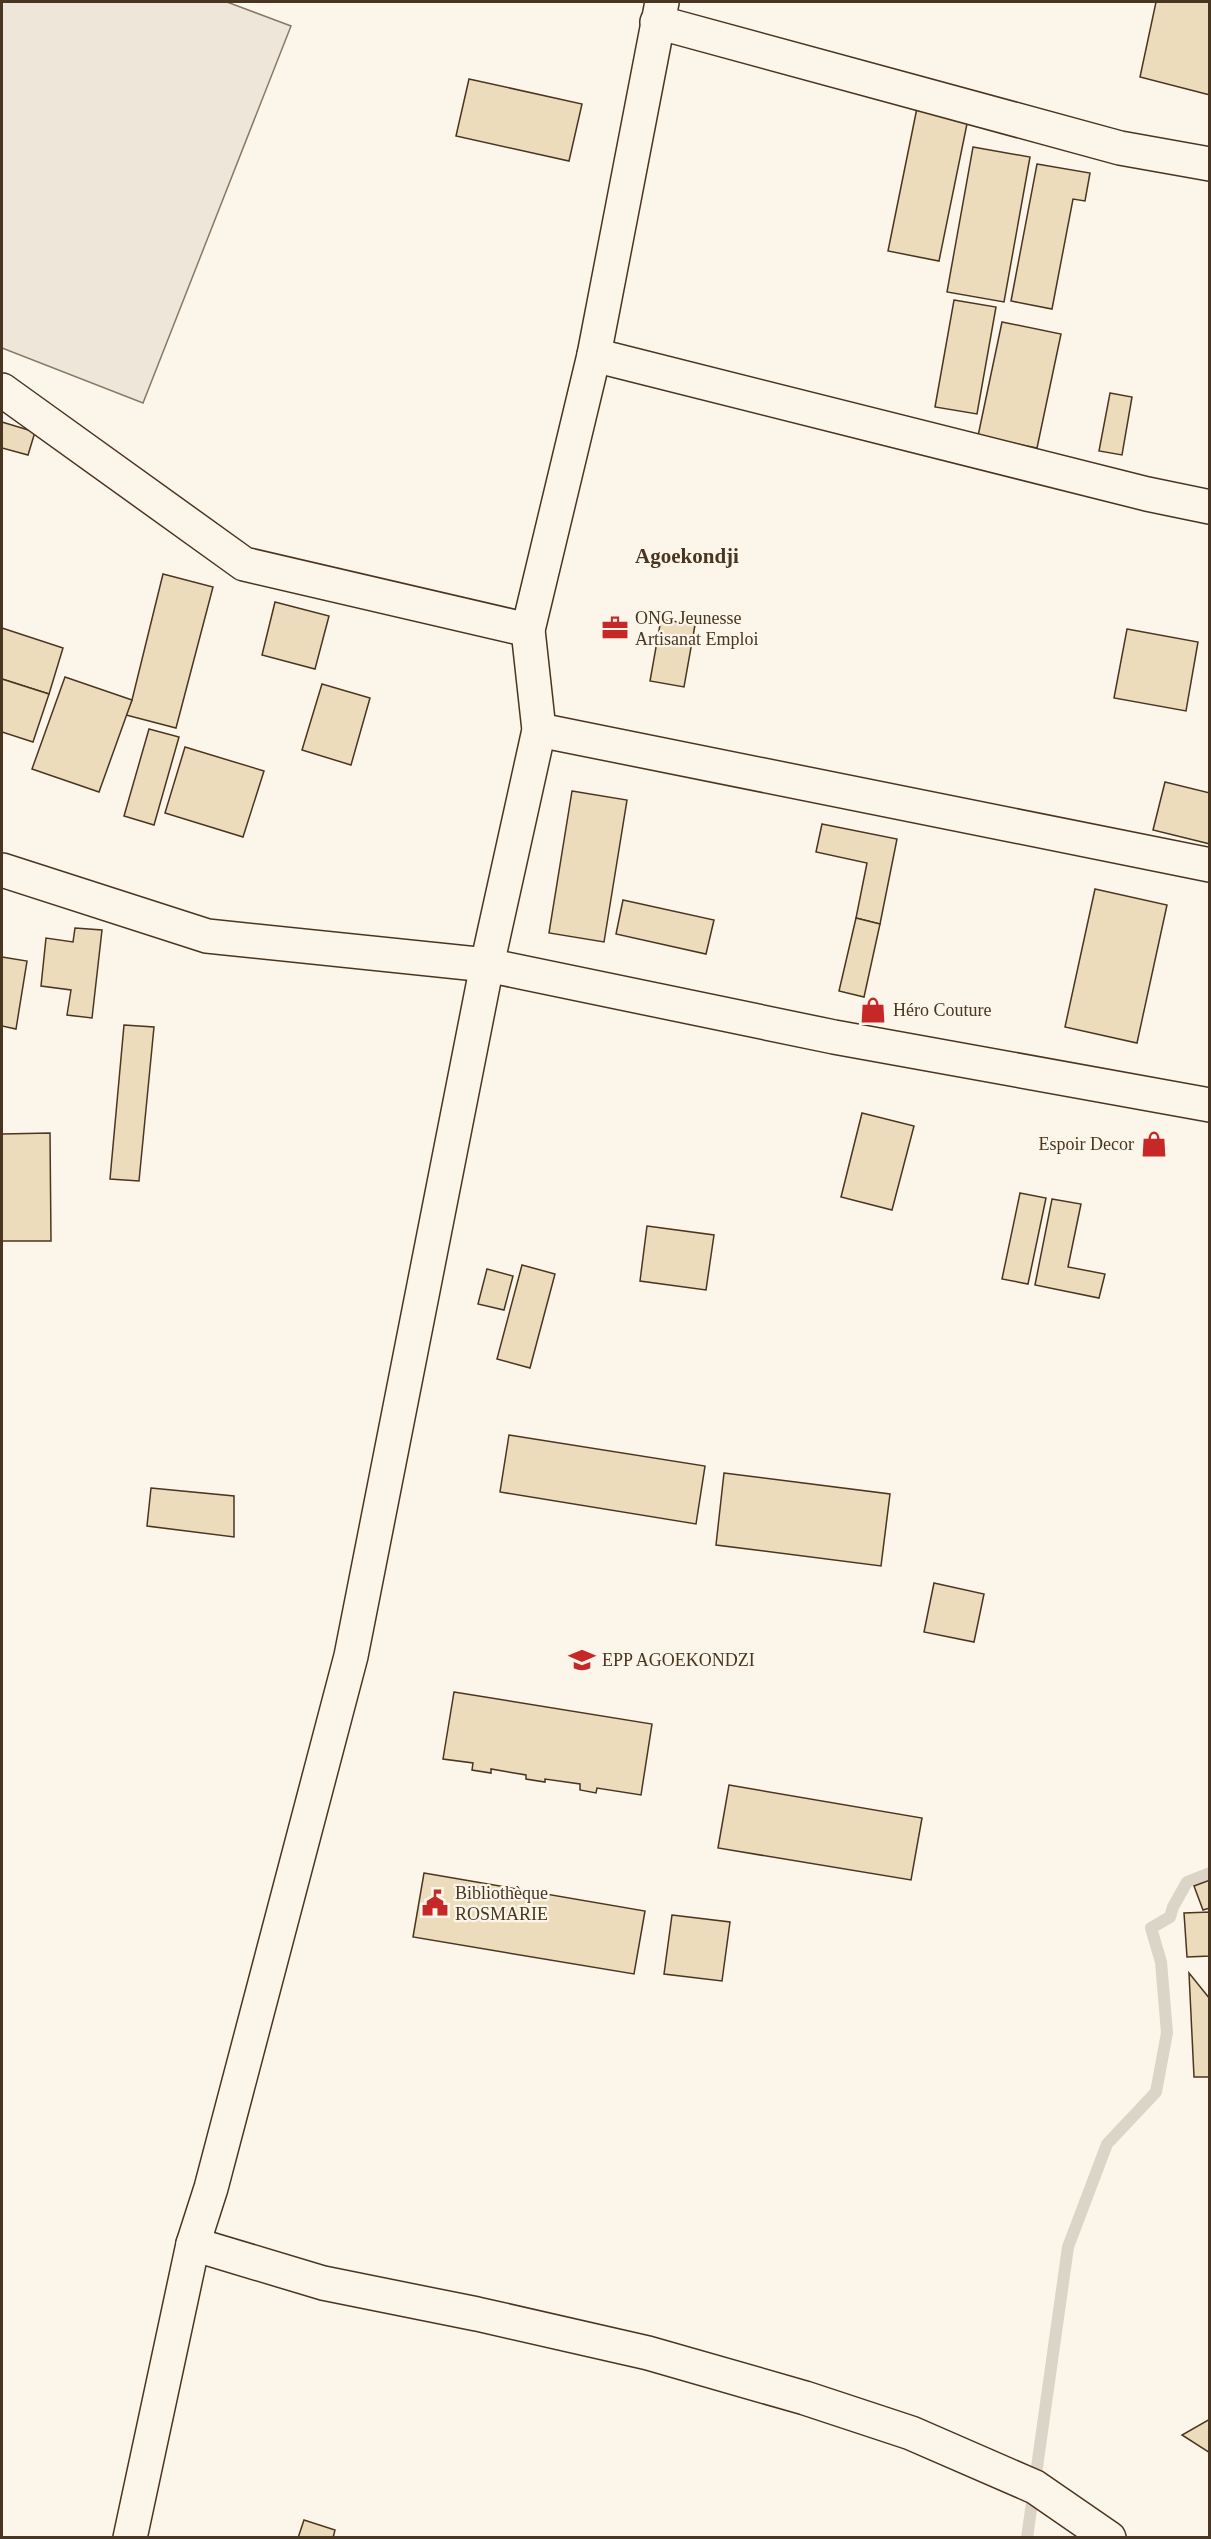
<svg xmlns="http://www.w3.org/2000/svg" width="1211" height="2539" font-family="'Times New Roman',serif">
  <rect width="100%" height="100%" fill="#fbf6e9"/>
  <polygon fill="#ede6d9" stroke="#887966" stroke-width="1.5" points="2,2 227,2 291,26 143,403 2,348"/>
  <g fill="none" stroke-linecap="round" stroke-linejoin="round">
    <polyline stroke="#dcd4c6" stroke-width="12" points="1027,2538 1068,2247 1107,2144 1156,2092 1167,2033 1161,1962 1151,1928 1170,1917 1173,1907 1187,1882 1210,1873"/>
  </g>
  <g fill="#ecdcbc" stroke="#4a3520" stroke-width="1.5">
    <polygon points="1156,2 1210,2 1210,95 1140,77"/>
    <polygon points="469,79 582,104 569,161 456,136"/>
    <polygon points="918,103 969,114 939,261 888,251"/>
    <polygon points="973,147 1030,157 1004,302 947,292"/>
    <polygon points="1037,164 1090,173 1085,201 1073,199 1052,309 1011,301"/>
    <polygon points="954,300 996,307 977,414 935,407"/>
    <polygon points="1002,322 1061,334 1037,448 978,436"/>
    <polygon points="1110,393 1132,397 1122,455 1099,451"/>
    <polygon points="2,422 35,432 28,455 2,448"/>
    <polygon points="163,574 213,587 176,728 126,715 132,700"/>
    <polygon points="275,602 329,616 315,669 262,655"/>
    <polygon points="661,619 695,625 684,687 650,681"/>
    <polygon points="2,628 63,648 49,694 2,679"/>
    <polygon points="1127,629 1198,642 1186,711 1114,698"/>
    <polygon points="65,677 132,700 99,792 32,769"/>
    <polygon points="2,679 49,694 33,742 2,732"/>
    <polygon points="322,684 370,698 351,765 302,750"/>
    <polygon points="149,729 179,737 154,825 124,816"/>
    <polygon points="185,747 264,771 243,837 165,813"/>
    <polygon points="1165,782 1210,793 1210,844 1153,830"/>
    <polygon points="572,791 627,800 604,942 549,933"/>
    <polygon points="822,824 897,839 880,924 856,918 867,863 816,852"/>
    <polygon points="1095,889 1167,905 1137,1043 1065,1027"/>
    <polygon points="623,900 714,920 706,954 616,934"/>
    <polygon points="856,918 880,924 864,997 839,991"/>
    <polygon points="75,928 102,930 92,1018 67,1015 71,990 41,986 46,938 73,942"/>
    <polygon points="2,957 27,961 16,1029 2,1026"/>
    <polygon points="124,1025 154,1027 139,1181 110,1179"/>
    <polygon points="862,1113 914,1126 892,1210 841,1197"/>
    <polygon points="50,1133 51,1241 2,1241 2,1134"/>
    <polygon points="1020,1193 1046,1198 1028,1284 1002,1279"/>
    <polygon points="1052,1199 1081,1204 1068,1267 1105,1274 1099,1298 1035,1285"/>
    <polygon points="647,1226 714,1235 706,1290 640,1281"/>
    <polygon points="522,1265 555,1274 530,1368 497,1359"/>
    <polygon points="487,1269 513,1276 504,1310 478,1304"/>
    <polygon points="509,1435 705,1466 696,1524 500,1492"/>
    <polygon points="724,1473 890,1494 881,1566 716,1545"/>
    <polygon points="151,1488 234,1496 234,1537 147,1526"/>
    <polygon points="934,1583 984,1594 974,1642 924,1632"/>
    <polygon points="454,1692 652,1724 641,1795 597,1788 596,1793 580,1790 580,1784 545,1779 545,1782 526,1779 526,1775 491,1769 491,1773 472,1770 473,1763 443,1759"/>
    <polygon points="729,1785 922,1818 911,1880 718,1848"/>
    <polygon points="424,1873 645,1911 634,1974 413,1937"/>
    <polygon points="1210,1880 1210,1908 1203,1910 1194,1886"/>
    <polygon points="1210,1912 1210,1956 1187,1957 1184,1913"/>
    <polygon points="672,1915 730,1922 722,1981 664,1974"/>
    <polygon points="1189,1973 1210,1999 1210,2077 1194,2077"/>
    <polygon points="1210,2419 1210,2453 1182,2435"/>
    <polygon points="304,2520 335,2530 333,2538 298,2538"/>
  </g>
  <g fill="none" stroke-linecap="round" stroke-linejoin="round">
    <g stroke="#4a3520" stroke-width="36">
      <g id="street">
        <polyline points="657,22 1120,148 1210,164"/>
        <polyline points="594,355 1147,494 1210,507"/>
        <polyline points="2,390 244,564 528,630"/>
        <polyline points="539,730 1210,865"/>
        <polyline points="2,870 207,936 487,965 834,1037 1210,1105"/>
        <polyline points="193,2244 323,2283 477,2314 648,2353 805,2398 911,2433 1035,2487 1109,2538"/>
        <polyline points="130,2538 193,2244 211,2188 351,1656 487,965 539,730 528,630 594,355 662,2"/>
      </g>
    </g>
    <use href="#street" stroke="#fbf6e9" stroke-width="33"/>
  </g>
  <defs>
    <g id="office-bare" transform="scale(2.07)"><path d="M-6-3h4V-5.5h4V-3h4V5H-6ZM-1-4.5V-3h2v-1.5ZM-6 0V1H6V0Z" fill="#c62828" stroke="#fbf6e9" stroke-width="2.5" paint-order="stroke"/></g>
    <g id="shop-bare" transform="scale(2.07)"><path d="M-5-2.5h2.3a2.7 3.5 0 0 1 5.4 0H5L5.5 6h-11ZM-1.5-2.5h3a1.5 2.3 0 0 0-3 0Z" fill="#c62828" stroke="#fbf6e9" stroke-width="2.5" paint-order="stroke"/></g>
    <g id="school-bare" transform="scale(2.07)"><path d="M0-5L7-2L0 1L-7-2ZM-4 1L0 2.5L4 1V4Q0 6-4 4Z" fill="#c62828" stroke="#fbf6e9" stroke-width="2.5" paint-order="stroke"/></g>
    <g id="civic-bare" transform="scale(2.07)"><path d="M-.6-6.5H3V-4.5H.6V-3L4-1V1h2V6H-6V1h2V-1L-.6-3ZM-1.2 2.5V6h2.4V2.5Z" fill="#c62828" stroke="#fbf6e9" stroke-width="2.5" paint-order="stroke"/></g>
  </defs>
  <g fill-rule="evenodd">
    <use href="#office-bare" x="615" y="628"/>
    <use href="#shop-bare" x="873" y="1010"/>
    <use href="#shop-bare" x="1154" y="1144"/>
    <use href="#school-bare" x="582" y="1660"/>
    <use href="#civic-bare" x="435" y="1903"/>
  </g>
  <g text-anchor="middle" stroke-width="4.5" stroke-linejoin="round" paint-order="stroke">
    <g font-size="18" fill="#4a3520" stroke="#fbf6e9" text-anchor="start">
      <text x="635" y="624">ONG Jeunesse<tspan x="635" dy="21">Artisanat Emploi</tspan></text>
      <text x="893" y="1016">Héro Couture</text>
      <text x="1134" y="1150" text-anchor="end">Espoir Decor</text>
      <text x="602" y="1666">EPP AGOEKONDZI</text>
      <text x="455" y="1899">Bibliothèque<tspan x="455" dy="21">ROSMARIE</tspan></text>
    </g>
    <g font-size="21" font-weight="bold" fill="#4a3520" stroke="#fbf6e9">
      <text x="687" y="563">Agoekondji</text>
    </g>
  </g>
  <rect width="1211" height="2539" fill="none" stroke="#4a3520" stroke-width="6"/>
</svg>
